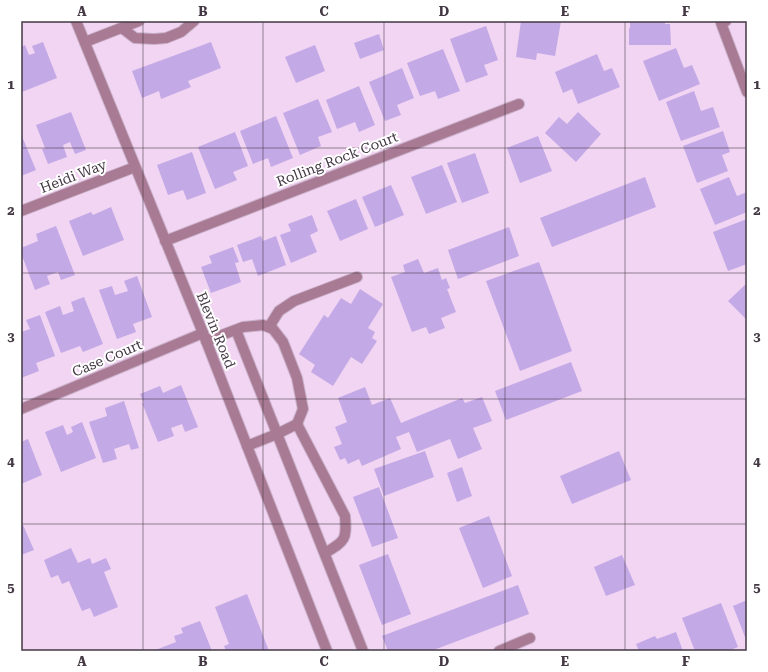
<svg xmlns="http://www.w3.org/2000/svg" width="768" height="672" font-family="'Roboto Serif',serif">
  <rect width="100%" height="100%" fill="#f1d5f2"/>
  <g fill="#c4a9e7">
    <polygon points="521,21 561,21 555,56 537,53 536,60 516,57"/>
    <polygon points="630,21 665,21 665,24 670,24 671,45 629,45 629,28 630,28"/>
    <polygon points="486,26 498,60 484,65 488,75 466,83 450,39"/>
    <polygon points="379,34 384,50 360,59 354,43"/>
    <polygon points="43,42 57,78 22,92 21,47 25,45 29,55 35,53 32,46"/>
    <polygon points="211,42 221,68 188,81 191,87 161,99 159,91 142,98 132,71"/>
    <polygon points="315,45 325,71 296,83 285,57"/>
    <polygon points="676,48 684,68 692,65 700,84 659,101 643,61"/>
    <polygon points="443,49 460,91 438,99 435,91 420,96 407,63"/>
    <polygon points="597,54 604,71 612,68 620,87 578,104 572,89 563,93 555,72"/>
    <polygon points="402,68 414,98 397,105 401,115 385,121 369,82"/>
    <polygon points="359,86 375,125 359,132 355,122 337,129 326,100"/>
    <polygon points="694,91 701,111 713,107 720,127 681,141 666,102"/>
    <polygon points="318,99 332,132 318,137 321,146 300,155 283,113"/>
    <polygon points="71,112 86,150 75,154 70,142 63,145 67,157 48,164 42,149 45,148 36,125"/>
    <polygon points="578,112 601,134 576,162 545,133 559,117 567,124"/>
    <polygon points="276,116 293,158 271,167 268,158 253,164 240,131"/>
    <polygon points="723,131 730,152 722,155 728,171 697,183 683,146"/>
    <polygon points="235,132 248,166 233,172 237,180 215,189 198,147"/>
    <polygon points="21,134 36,170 21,176"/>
    <polygon points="538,136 552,171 520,183 507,148"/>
    <polygon points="192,152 206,193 187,200 183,190 168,195 157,165"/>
    <polygon points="475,153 489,193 462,203 447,163"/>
    <polygon points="442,165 457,202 426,214 411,177"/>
    <polygon points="645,177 656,207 552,247 540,218"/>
    <polygon points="729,177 737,196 747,192 747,212 715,225 700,189"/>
    <polygon points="391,185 404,215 375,227 362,197"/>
    <polygon points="356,199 368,229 340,241 327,211"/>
    <polygon points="111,207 124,240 83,256 69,221 91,212 93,215"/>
    <polygon points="312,215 318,231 310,235 317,252 291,263 280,235 291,231 288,224"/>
    <polygon points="747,219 747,264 728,271 713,232"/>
    <polygon points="56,226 75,275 61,280 58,272 47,276 50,284 35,290 21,253 21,248 38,241 36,234"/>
    <polygon points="509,227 519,256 458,279 448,250"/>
    <polygon points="261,236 263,241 276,236 286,265 258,276 252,259 243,262 237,245"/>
    <polygon points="233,247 239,262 235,263 241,282 211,293 201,267 212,263 209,256"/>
    <polygon points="418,259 424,273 438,268 442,280 446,278 450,288 447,289 456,312 441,318 445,328 429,334 426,327 412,332 391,277 405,272 403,265"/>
    <polygon points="539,262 572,351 520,371 486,281"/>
    <polygon points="137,276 152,317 133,324 136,332 117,339 99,290 112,286 115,295 128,291 124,281"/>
    <polygon points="747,283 747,320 728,301"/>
    <polygon points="360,289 383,304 368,328 375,332 372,338 377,341 362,364 351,357 333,386 311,372 315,365 299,354 324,315 328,318 341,298 351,304"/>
    <polygon points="84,297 103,344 83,352 80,346 61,353 45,312 60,306 63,315 74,311 71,302"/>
    <polygon points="40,315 55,356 36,363 39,371 21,378 21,332 30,329 26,320"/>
    <polygon points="571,362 582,391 506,420 495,391"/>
    <polygon points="181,385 198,427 185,432 182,424 171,428 174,436 158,442 142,403 144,403 140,394 160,386 163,393"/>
    <polygon points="365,387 372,405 390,398 401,423 462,398 465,403 482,397 492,421 473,428 482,449 458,459 450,439 417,452 409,432 396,437 401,449 362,466 359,459 348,464 345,458 340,460 334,447 342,444 335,427 347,422 338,398"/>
    <polygon points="124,401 139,448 131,450 129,444 114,449 117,459 103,463 89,422 107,416 105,408"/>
    <polygon points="82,422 96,458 61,472 45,432 63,425 67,435 73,432 71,427"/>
    <polygon points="28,439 42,475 21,484 21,442"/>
    <polygon points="425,451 434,477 384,496 374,469"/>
    <polygon points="619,451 631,480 572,504 560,476"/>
    <polygon points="462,467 472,496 457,502 447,473"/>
    <polygon points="379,487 398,538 372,547 353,497"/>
    <polygon points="489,516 512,576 483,588 459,528"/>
    <polygon points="23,525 34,550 21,555 21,526"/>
    <polygon points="71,548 78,563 90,558 92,564 106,558 111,569 104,572 118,607 94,617 90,608 82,611 69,581 62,584 58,575 51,578 44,560"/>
    <polygon points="388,554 411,614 382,625 359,565"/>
    <polygon points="622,555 635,585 606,596 594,567"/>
    <polygon points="518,585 529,614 431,651 388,651 382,636"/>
    <polygon points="247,594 269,651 226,651 224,646 229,644 215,607"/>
    <polygon points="747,600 747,642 733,606"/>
    <polygon points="721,603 738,647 728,651 695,651 682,618"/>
    <polygon points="200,621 212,651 153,651 176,642 174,636 183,633 181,628"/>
    <polygon points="676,632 683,651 639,651 636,644 655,636 657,639"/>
  </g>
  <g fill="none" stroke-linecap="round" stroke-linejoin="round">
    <g stroke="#cbb2cc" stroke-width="12">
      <g id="minor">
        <polyline points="76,21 203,333 327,651"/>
        <polyline points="726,21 721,23 747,92"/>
        <polyline points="122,28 135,38 154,39 166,38 181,32 194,21"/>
        <polyline points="85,42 139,21"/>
        <polyline points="21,211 135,167"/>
        <polyline points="165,241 519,104"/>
        <polyline points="269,327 279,311 294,301 357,277"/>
        <polyline points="236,330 363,651"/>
        <polyline points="206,341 243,327 263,325 273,329 283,342 297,378 303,409 297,424"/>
        <polyline points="21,409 203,333"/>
        <path d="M247,446L277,434L297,424L345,516C347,540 345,541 325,553"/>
        <polyline points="499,651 530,638"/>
      </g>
    </g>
    <use href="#minor" stroke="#a97a93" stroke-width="10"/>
  </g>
  <path fill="none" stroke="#433843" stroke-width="1" stroke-opacity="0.55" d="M143,21V651M263,21V651M384,21V651M505,21V651M625,21V651M21,148H747M21,273H747M21,399H747M21,524H747"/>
  <g text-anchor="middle" stroke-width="4" stroke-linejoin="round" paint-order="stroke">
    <g font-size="14" fill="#433843" stroke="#fff">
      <text transform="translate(337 159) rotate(-21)" y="5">Rolling Rock Court</text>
      <text transform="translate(73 176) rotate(-21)" y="5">Heidi Way</text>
      <text transform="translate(216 330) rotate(68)" y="5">Blevin Road</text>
      <text transform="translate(107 358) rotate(-23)" y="5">Case Court</text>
    </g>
  </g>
  <rect width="768" height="672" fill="none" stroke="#ffffff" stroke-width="44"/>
  <rect x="22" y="22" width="724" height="628" fill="none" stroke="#433843" stroke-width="1.5"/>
  <g font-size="13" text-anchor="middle" font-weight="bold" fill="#433843">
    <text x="82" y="16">A</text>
    <text x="203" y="16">B</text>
    <text x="324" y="16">C</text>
    <text x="444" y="16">D</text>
    <text x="565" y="16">E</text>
    <text x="686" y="16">F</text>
    <text x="11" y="89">1</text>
    <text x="757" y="89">1</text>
    <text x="11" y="215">2</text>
    <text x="757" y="215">2</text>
    <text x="11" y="341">3</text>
    <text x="757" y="341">3</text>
    <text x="11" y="466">4</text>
    <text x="757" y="466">4</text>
    <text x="11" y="592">5</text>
    <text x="757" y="592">5</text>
    <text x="82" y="666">A</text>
    <text x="203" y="666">B</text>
    <text x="324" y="666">C</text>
    <text x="444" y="666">D</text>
    <text x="565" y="666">E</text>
    <text x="686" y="666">F</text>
  </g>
</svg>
